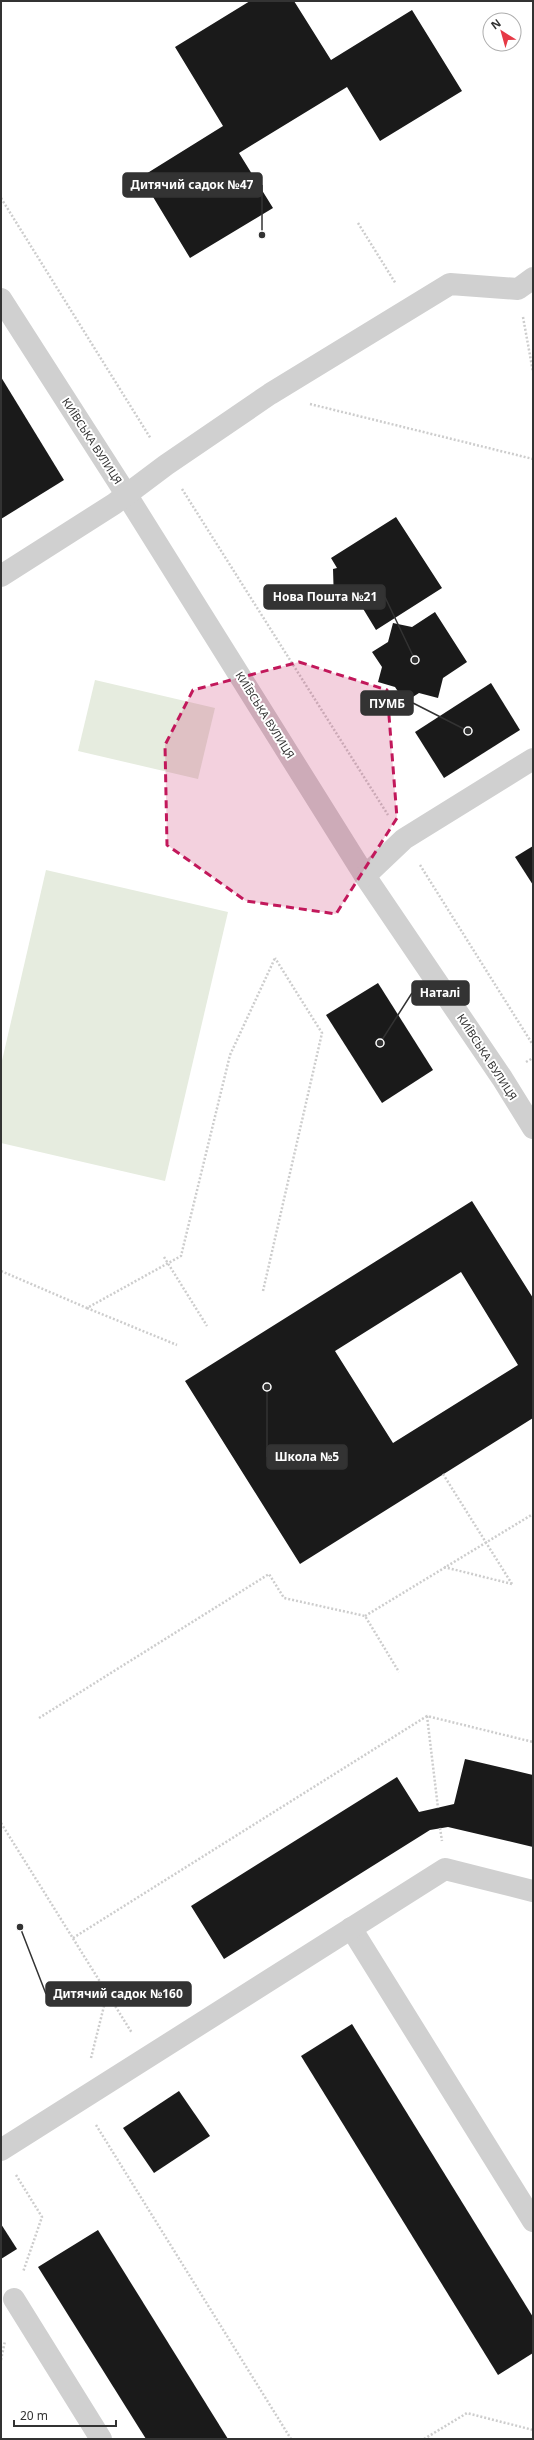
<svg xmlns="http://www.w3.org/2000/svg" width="534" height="2440" font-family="'Noto Sans',sans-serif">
  <rect width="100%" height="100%" fill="#fff"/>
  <g fill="#e6ecdf">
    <polygon points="95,680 215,708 198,779 78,751"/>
    <polygon points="46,870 228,912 165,1181 1,1143 1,1065"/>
  </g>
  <g fill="#1a1a1a" fill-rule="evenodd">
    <polygon points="250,1 294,1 331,60 412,10 462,91 380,141 347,87 239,153 273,208 190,258 141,177 223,126 175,47"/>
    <polygon points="1,377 64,480 1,519"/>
    <polygon points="396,517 442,588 376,630 359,602 334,602 333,569 337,568 331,558"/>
    <polygon points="435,612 467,662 443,678 438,698 419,693 405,702 395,687 378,682 382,667 372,652 388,642 393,623 412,627"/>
    <polygon points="491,683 520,730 444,778 415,732"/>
    <polygon points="533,846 533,885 515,857"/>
    <polygon points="378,983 433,1070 382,1103 326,1015"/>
    <path d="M472,1201L533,1298V1418L300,1564L185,1381ZM461,1272L518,1365L393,1443L335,1351Z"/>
    <polygon points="465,1759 533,1775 533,1847 448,1827 430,1830 224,1959 191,1906 397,1777 419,1812 454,1804"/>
    <polygon points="352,2024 533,2317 533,2353 498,2375 301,2056"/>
    <polygon points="179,2091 210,2136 154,2173 123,2128"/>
    <polygon points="1,2224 17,2249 1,2259"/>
    <polygon points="98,2230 228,2439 146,2439 38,2267"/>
  </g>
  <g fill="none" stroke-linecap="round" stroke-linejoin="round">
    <g stroke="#cdcdcd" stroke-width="2.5" stroke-dasharray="2 2" stroke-linecap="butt">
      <polyline points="1,198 151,439"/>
      <polyline points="358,223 396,284"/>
      <polyline points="523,317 533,372"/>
      <polyline points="310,404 533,459"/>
      <polyline points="182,489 388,815"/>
      <polyline points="420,865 533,1045"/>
      <polyline points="526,1062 533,1058"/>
      <polyline points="164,1257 207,1326"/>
      <polyline points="1,1271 87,1308 181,1256 230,1055 275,958"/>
      <polyline points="263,1291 322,1033 275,958"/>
      <polyline points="87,1308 177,1345"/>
      <polyline points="443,1474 512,1584"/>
      <polyline points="444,1567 512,1584"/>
      <polyline points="365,1616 533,1514"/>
      <polyline points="427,1716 438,1808"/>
      <polyline points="39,1718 269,1574 284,1598 365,1616 399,1672"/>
      <polyline points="1,1823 132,2033"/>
      <polyline points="440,1828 442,1841"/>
      <polyline points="73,1938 427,1716 533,1742"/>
      <polyline points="91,2058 107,1994"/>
      <polyline points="96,2125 291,2439"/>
      <polyline points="16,2175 42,2217 23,2272"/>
      <polyline points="1,2360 5,2341"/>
      <polyline points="424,2439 467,2413 533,2430"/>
    </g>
    <g stroke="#d0d0d0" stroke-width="22">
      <polyline points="1,299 126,494 365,876 502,1078 533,1128"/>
      <polyline points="1,576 114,504 166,465 270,394 450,284 518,289 533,278"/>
      <polyline points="365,876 404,839 533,759"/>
      <polyline points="351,1928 533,2221"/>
      <polyline points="1,2150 445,1869 533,1891"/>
      <polyline points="14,2299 101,2439"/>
    </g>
  </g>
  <path fill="#c2185b" fill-opacity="0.2" stroke="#c2185b" stroke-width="3" stroke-dasharray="8 5" stroke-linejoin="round" d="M299,662L387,690L397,818L336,914L246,901L167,845L165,745L193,690Z"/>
  <g text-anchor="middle" stroke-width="4" stroke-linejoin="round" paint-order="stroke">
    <g font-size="11" fill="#333" stroke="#fff">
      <text transform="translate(92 441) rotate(57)" y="4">КИЇВСЬКА ВУЛИЦЯ</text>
      <text transform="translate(265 715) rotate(58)" y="4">КИЇВСЬКА ВУЛИЦЯ</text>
      <text transform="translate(487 1057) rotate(57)" y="4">КИЇВСЬКА ВУЛИЦЯ</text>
    </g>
  </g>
  <path fill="none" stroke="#333" stroke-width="1.5" d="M262 235L262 185M415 660L385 597M468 731L413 703M380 1043L412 993M267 1387L267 1457M20 1927L46 1994"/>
  <g fill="#333" stroke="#fff" stroke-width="1.5">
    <circle cx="262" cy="235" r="4"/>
    <circle cx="415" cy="660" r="4"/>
    <circle cx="468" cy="731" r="4"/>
    <circle cx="380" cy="1043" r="4"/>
    <circle cx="267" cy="1387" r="4"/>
    <circle cx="20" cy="1927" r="4"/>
  </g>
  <g fill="#333" stroke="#333" stroke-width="1.5">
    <rect x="123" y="173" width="139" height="24" rx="4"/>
    <rect x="264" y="585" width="121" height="24" rx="4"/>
    <rect x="361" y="691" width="52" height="24" rx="4"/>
    <rect x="412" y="981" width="57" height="24" rx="4"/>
    <rect x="267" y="1445" width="80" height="24" rx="4"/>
    <rect x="46" y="1982" width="145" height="24" rx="4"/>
  </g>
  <g font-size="12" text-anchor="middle" font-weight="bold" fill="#fff">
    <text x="192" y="189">Дитячий садок №47</text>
    <text x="325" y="601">Нова Пошта №21</text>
    <text x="387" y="708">ПУМБ</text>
    <text x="440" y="997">Наталі</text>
    <text x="307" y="1461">Школа №5</text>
    <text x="118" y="1998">Дитячий садок №160</text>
  </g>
  <rect width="534" height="2440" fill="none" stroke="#333333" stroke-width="4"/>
  <g transform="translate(502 32) rotate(323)"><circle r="19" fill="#ffffff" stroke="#adadad"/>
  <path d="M0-3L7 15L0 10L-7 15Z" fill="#e63946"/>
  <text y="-6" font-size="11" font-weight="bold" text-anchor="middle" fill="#333333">N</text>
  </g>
  <path d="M14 2420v6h102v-6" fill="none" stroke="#333333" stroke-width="2"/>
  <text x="20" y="2420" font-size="12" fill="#333333" stroke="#ffffff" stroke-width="3" paint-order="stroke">20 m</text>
</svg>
